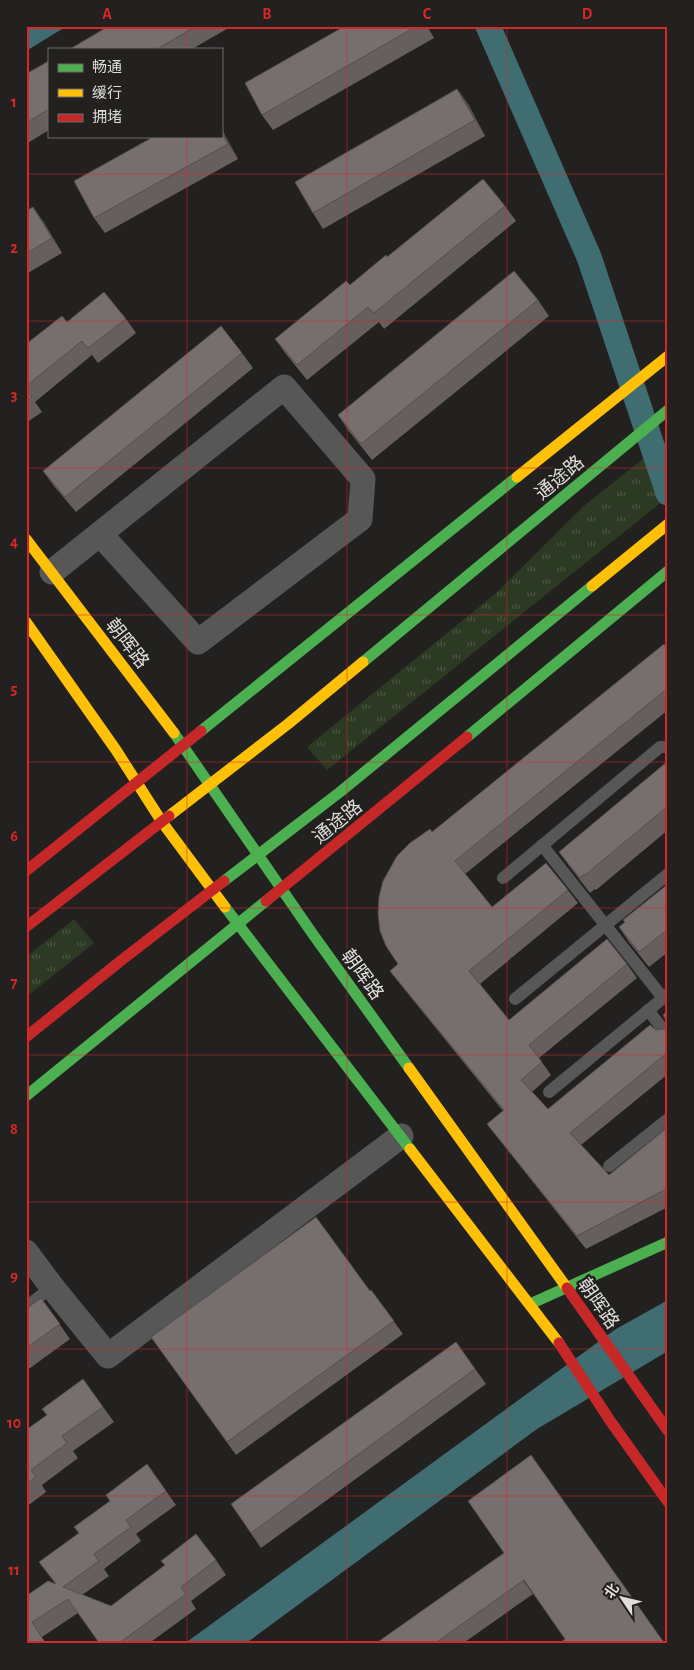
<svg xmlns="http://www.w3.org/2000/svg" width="694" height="1670" font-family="'Alegreya Sans','Noto Sans SC',sans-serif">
  <defs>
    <pattern id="grass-tufts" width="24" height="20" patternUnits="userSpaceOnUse" patternTransform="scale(1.25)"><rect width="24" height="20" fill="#2c3a23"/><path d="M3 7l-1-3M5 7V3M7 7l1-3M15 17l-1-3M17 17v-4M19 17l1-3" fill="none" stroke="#4a5642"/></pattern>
  </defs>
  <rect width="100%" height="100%" fill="#222120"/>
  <g fill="url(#grass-tufts)">
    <polygon points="668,439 668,497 327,770 307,747 495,594 585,505"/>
    <polygon points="74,919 94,943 26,997 26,957"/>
  </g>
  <g fill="#406d71">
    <polygon points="26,26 67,26 26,51"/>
    <polygon points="668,1300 668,1351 537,1429 245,1644 184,1644 616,1329"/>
  </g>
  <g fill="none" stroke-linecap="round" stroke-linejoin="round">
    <polyline stroke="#406d71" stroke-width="25" points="488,26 589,257 668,493"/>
    <g stroke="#575757" stroke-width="12">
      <polyline points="542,845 663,998"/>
      <polyline points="503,878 660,747 668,747"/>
      <polyline points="515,999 668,874"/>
      <polyline points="648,1010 668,1036"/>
      <polyline points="549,1092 668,994"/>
      <polyline points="609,1166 668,1119"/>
      <polyline points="26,1307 52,1287"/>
    </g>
    <g stroke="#575757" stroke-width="25">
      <polyline points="52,572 284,387 363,479 360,519 198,642 100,534"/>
      <polyline points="26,1252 52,1287 108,1356 401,1136"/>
    </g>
    <g stroke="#4caf50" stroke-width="11">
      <polyline points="363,662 668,410"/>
      <polyline points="201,731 517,477"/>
      <polyline points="174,733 312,933 409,1068"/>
      <polyline points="467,737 668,571"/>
      <polyline points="224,881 340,792 592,586"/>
      <polyline points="225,907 410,1149"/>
      <polyline points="26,1096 266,901"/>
      <polyline points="530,1304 668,1242"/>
    </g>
    <g stroke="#ffc107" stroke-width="11">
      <polyline points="517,477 668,356"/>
      <polyline points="26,539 174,733"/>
      <polyline points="592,586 668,524"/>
      <polyline points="26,622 116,750 162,822 225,907"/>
      <polyline points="169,816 288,724 363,662"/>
      <polyline points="409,1068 567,1288"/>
      <polyline points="410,1149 559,1343"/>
    </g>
    <g stroke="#c62828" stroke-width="11">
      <polyline points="26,871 201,731"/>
      <polyline points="266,901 467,737"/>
      <polyline points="26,927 169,816"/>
      <polyline points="26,1037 123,959 224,881"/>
      <polyline points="567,1288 668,1431"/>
      <polyline points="559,1343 611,1422 668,1502"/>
    </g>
  </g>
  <g fill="#665f5e">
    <polygon points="109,26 232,26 192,49 70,49"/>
    <polygon points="345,26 427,26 434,38 273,130 262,115"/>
    <polygon points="49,61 49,130 26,144 26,74"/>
    <polygon points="457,89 468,104 485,136 323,229 313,213"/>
    <polygon points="221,128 238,159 105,233 94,218 221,136"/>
    <polygon points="505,206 516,221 384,329 379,322 307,380 286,354 275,339 350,285 387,257"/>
    <polygon points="26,211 43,221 62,253 26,274"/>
    <polygon points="538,300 549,316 372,460 348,430 338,415"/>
    <polygon points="126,319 136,333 98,363 92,355 35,402 42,412 26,423 26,344 67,322"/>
    <polygon points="242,353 253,368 76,512 54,486 43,471"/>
    <polygon points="668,649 668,710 465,874 492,907 568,890 578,903 480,984 509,1020 627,964 637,978 539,1058 551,1075 532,1092 548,1109 656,1030 664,1029 667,1022 668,1010 668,1074 581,1145 609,1175 668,1127 668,1207 586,1249 497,1137 487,1124 503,1111 400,984 390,971 398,964 432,832"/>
    <polygon points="668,761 668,830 596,890 595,889 590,893 570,867 559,852"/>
    <polygon points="668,884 668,952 649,967 629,942 619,927"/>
    <polygon points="371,1290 403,1334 236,1455 151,1337"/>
    <polygon points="41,1298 70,1339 26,1371 26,1309"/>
    <polygon points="456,1342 486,1384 261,1548 231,1504"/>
    <polygon points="83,1379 114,1422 73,1451 78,1458 42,1485 46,1492 26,1507 26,1430 47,1415"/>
    <polygon points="147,1464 176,1505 136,1534 141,1541 104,1569 109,1576 82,1595 111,1606 216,1560 226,1575 191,1601 196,1609 148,1644 100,1644 78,1613 42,1637 26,1644 26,1596 55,1584 78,1533"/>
    <polygon points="504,1553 565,1639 533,1594 462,1644 375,1644"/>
  </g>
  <g fill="#534e4c">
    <polygon points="426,26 427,26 434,38"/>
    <polygon points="457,89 468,104 485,136 475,120"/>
    <polygon points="221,128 238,159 228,144 221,132"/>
    <polygon points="33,207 43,221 62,253 52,238"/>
  </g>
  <g fill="#776f6d" stroke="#534e4c">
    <polygon points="109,26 196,26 157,49 70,49"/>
    <polygon points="345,26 417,26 262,115 245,83"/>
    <polygon points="49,61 49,109 26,123 26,74"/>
    <polygon points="457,89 475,120 313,213 295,182"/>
    <polygon points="221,132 228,144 94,218 74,181 155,136 221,136"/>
    <polygon points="483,179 505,206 374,313 368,307 297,365 275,339 346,281 350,285 386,255 387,257"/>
    <polygon points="33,207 52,238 26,254 26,211"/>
    <polygon points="514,271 538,300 361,444 338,415"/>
    <polygon points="104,292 126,319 88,348 82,341 26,386 26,344 62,316 67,322"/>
    <polygon points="221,326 242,353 65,497 43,471"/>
    <polygon points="26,391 32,397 26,401"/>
    <polygon points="664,644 668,649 668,688 455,861 492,907 546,863 568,890 469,971 509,1020 607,939 627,964 529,1045 542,1062 521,1080 548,1109 650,1025 656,1030 664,1029 667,1022 663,1015 668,1010 668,1052 570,1133 609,1175 668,1127 668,1188 577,1236 487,1124 504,1110 390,971 398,964 386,946 380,931 378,914 379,897 383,881 397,856 410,843 430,829 432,832"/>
    <polygon points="668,761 668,806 585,875 584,874 580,878 559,852"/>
    <polygon points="668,884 668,929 639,952 619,927 625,922 623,920"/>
    <polygon points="316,1217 370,1291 371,1290 394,1321 227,1442 151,1337"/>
    <polygon points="41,1298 60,1324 26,1348 26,1309"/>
    <polygon points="456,1342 475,1369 251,1533 231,1504"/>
    <polygon points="83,1379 103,1407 62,1436 67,1443 31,1470 36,1477 26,1484 26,1430 47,1415 42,1409"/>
    <polygon points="531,1455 665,1644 559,1644 565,1639 524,1580 434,1644 375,1644 504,1553 468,1501"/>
    <polygon points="147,1464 166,1491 126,1520 131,1527 94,1554 99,1561 63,1587 111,1606 165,1565 161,1561 196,1534 216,1560 181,1587 186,1594 118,1644 100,1644 68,1599 32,1622 46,1644 26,1644 26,1596 48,1581 56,1584 39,1562 79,1533 74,1527 110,1501 106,1495"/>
  </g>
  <path fill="none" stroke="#d62828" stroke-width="1" stroke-opacity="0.55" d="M187,26V49M347,26V1644M507,26V1644M187,136V1644M26,174H668M26,321H668M26,468H668M26,615H668M26,762H668M26,908H668M26,1055H668M26,1202H668M26,1349H668M26,1496H668"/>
  <g text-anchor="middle" stroke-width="5" stroke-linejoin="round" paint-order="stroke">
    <g font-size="19" fill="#dfdedc" stroke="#23211f">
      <text transform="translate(559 477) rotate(-40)" y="7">通途路</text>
      <text transform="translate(128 643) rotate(52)" y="7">朝晖路</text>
      <text transform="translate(337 821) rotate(-39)" y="7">通途路</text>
      <text transform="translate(363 974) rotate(54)" y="7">朝晖路</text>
      <text transform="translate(599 1303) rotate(55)" y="7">朝晖路</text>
    </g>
  </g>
  <rect width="694" height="1670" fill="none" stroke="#23211f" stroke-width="55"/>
  <rect x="48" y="48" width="175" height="90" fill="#23211f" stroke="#6e6d6b"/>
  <rect x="58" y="64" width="25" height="8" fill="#4caf50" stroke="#6e6d6b"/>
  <text x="92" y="72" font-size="15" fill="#dfdedc">畅通</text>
  <rect x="58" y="89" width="25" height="8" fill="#ffc107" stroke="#6e6d6b"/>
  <text x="92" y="98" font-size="15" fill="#dfdedc">缓行</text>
  <rect x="58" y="114" width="25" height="8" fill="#c62828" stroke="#6e6d6b"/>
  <text x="92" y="122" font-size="15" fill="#dfdedc">拥堵</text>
  <g transform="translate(622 1598) rotate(305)" stroke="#23211f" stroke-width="4" paint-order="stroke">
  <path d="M0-4L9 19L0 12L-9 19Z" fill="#dfdedc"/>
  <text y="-8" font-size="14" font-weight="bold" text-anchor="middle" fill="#dfdedc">北</text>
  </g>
  <rect x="28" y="28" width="638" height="1614" fill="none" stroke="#d62828" stroke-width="2"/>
  <g font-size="16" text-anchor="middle" font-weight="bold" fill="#d62828">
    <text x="107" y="19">A</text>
    <text x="267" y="19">B</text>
    <text x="427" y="19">C</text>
    <text x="587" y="19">D</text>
    <text x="14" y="107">1</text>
    <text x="14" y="253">2</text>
    <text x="14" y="400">3</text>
    <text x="14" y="547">4</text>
    <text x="14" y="694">5</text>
    <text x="14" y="841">6</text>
    <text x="14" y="988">7</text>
    <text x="14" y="1134">8</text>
    <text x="14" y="1281">9</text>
    <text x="14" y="1428">10</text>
    <text x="14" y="1575">11</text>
  </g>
</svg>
